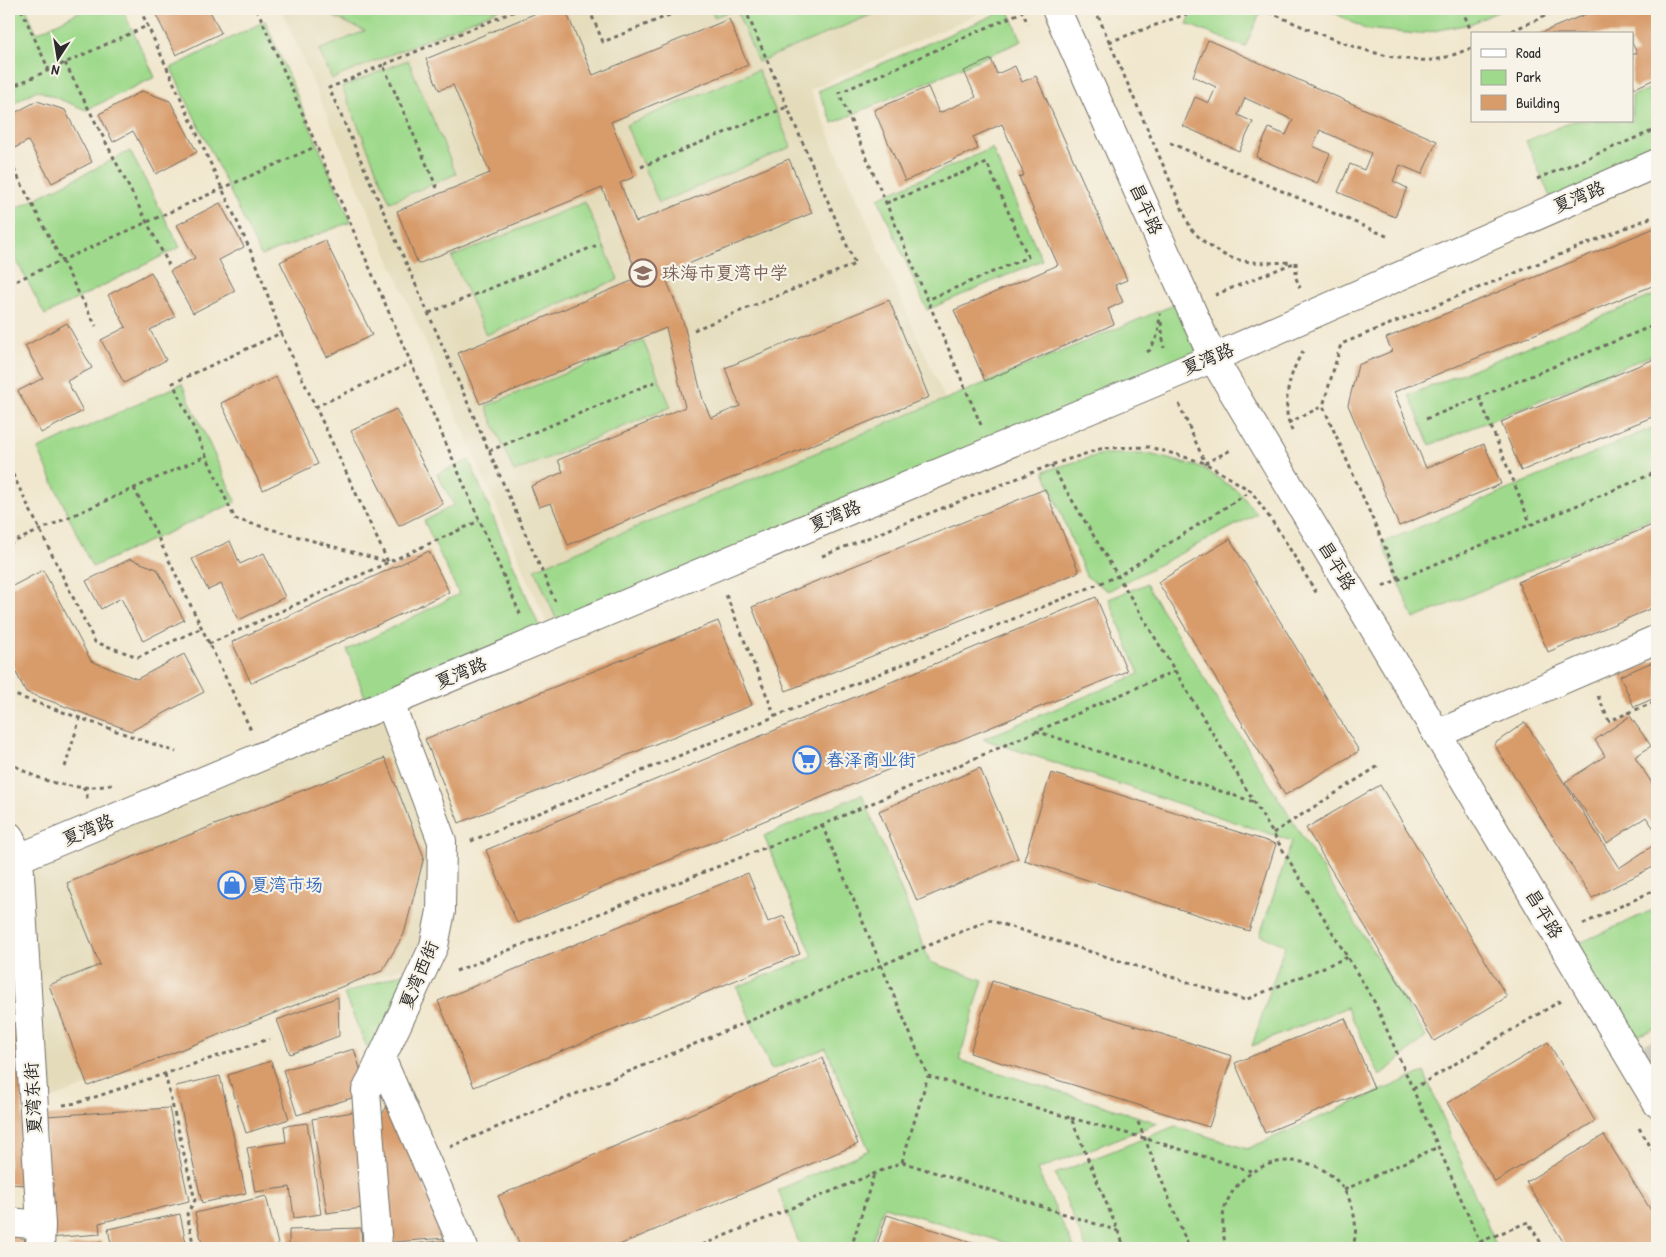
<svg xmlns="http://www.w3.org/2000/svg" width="1666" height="1257" font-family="'Patrick Hand','LXGW WenKai TC',sans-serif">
  <rect width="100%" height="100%" fill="#f7f3e8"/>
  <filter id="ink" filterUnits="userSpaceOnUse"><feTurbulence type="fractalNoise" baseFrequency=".02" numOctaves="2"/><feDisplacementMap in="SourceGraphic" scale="10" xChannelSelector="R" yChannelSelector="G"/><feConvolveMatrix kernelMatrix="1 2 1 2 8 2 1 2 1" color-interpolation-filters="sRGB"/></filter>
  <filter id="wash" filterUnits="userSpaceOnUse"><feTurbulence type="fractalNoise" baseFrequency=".0096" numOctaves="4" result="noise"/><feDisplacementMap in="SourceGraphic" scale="20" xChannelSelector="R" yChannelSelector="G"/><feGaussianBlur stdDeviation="1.12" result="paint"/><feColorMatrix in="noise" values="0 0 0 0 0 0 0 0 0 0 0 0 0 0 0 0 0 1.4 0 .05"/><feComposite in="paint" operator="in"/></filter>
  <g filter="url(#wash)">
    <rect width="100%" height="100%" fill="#f1e7ce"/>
    <g fill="#e4dbba">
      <polygon points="281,9 988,9 810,90 970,457 551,633"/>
      <polygon points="389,705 441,842 426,959 35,1105 22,859"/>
    </g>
    <polygon fill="#c6c5b8" points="1657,1038 1657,1100 1628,1051"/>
    <g fill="#9fda8c" stroke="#65825c">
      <polygon points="9,9 26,9 37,33 85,9 122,9 155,77 86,110 37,90 9,106"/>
      <polygon points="325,9 500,9 332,79 319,50 365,31 336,18"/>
      <polygon points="711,9 885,9 758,62 736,9 714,17"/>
      <polygon points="1008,9 1022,41 833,123 818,91"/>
      <polygon points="1193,9 1262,9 1245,47 1187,24"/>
      <polygon points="1327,9 1504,9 1470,24 1418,34 1365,29"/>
      <polygon points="265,21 351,222 261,256 171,68"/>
      <polygon points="408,60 456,174 390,202 342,87"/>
      <polygon points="758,70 791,147 659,203 626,125"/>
      <polygon points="1657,86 1657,156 1552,201 1526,141 1574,121 1632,121 1632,96"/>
      <polygon points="992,148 1042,260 927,310 878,198"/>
      <polygon points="130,151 180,247 45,315 9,246 9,212"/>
      <polygon points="585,202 618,279 486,335 452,257"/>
      <polygon points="1657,294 1657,353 1430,445 1409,395"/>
      <polygon points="1181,302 1202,354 557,621 535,569"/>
      <polygon points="643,341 671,407 514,472 486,406"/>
      <polygon points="182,384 236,502 92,567 38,449"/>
      <polygon points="1657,426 1657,516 1414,619 1382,543"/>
      <polygon points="1102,454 1149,454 1203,468 1238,491 1257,514 1108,591 1086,576 1044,471"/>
      <polygon points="469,460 540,628 367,702 347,650 459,594 424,521 454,505 437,474"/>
      <polygon points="1146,584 1426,1037 1380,1076 1347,1007 1252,1046 1285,945 1260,935 1292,841 983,739 1139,674 1109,599"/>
      <polygon points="862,794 930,962 983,980 959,1060 1158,1123 1037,1170 1074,1248 1023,1248 884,1206 870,1248 801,1248 778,1190 869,1150 826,1048 771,1070 737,987 813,957 764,836"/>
      <polygon points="1657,908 1657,1028 1630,1039 1573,946"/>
      <polygon points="417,968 372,1059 344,994"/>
      <polygon points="1424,1072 1497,1248 1086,1248 1055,1174 1175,1126 1247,1149"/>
    </g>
    <g id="blocks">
      <g fill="#d89b6a">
        <polygon points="153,9 209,9 221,33 176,55"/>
        <polygon points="546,9 565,9 593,75 729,19 748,65 611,122 634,177 620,183 636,222 789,159 812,213 664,274 683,321 703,400 711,418 740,406 725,368 889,300 929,397 568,545 551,503 539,507 531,486 563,472 558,460 685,407 666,328 480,404 458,353 639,278 602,188 418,264 397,211 490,173 453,85 439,90 426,59"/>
        <polygon points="1598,9 1657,9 1657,78 1635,88 1632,82 1632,55 1637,53 1632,43 1632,34 1538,34"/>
        <polygon points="1208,40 1437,141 1422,174 1400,165 1393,181 1407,188 1395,217 1338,192 1350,164 1364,170 1371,153 1320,130 1313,146 1330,154 1317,184 1256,157 1269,128 1286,135 1293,120 1245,98 1238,115 1253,122 1239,151 1183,126 1195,97 1209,103 1216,87 1193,76"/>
        <polygon points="991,59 997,74 1015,66 1022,82 1036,76 1127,280 1115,285 1123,302 1108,309 1114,324 985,381 954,310 1058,265 1019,177 1024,175 1002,124 973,137 978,149 905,181 874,110 928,87 939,113 976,97 964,71"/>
        <polygon points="142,91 170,101 197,152 156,174 133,131 113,142 99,114"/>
        <polygon points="37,101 65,110 92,162 52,183 28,141 9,151 9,116"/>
        <polygon points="220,203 244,247 219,260 235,291 193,313 170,271 195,258 177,225"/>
        <polygon points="1657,227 1657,284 1394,392 1426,468 1484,444 1501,484 1399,526 1348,405 1358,365 1392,351 1386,338"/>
        <polygon points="325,240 372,335 327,357 280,262"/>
        <polygon points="151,272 175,317 150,330 166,360 124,383 101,340 126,327 108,295"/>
        <polygon points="67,323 92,368 67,381 83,411 41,433 18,391 43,378 25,346"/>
        <polygon points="1657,358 1657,415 1521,471 1501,422"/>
        <polygon points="276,377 318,464 263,490 221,403"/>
        <polygon points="396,409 443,504 399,526 351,431"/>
        <polygon points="1045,489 1079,572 786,691 752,607"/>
        <polygon points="1657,523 1657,606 1548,652 1518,582"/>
        <polygon points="1230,539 1359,751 1285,795 1158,582"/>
        <polygon points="230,541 240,564 264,553 285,597 239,620 221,584 208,590 192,559"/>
        <polygon points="429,551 449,592 251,683 232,642"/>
        <polygon points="130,559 157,569 184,620 143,641 121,598 101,609 86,581"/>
        <polygon points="43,570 91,661 137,679 184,654 204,692 131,731 26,692 9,659 9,588"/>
        <polygon points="1096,597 1127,671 517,923 486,850"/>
        <polygon points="718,621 752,705 459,823 425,739"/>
        <polygon points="1657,660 1657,697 1634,707 1620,676"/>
        <polygon points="1630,716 1651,746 1635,757 1657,791 1657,833 1646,817 1607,843 1565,782 1605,756 1595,740"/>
        <polygon points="1525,722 1619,868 1657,843 1657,865 1592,898 1494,744"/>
        <polygon points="385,758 424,857 404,934 382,971 88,1086 49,985 100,965 67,883"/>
        <polygon points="980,768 1018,858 917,901 879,811"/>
        <polygon points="1051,773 1276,844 1249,931 1024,860"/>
        <polygon points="1380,785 1507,997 1434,1041 1306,828"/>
        <polygon points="748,873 768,922 784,916 800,954 474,1087 438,1001"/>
        <polygon points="992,981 1232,1056 1209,1127 970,1053"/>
        <polygon points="9,989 17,989 26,1185 9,1184"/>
        <polygon points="338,997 339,1036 290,1054 277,1020"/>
        <polygon points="1345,1018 1374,1088 1265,1133 1235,1063"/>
        <polygon points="1548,1042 1595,1121 1495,1182 1447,1103"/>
        <polygon points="354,1049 362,1075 355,1097 297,1115 283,1070"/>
        <polygon points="822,1058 858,1144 612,1248 521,1248 498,1196"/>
        <polygon points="271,1061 289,1119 246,1133 228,1075"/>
        <polygon points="220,1076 246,1193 202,1203 176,1086"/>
        <polygon points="390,1101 445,1238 382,1243 374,1128"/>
        <polygon points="169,1108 189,1201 99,1223 100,1234 49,1238 46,1116"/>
        <polygon points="353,1112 368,1207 327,1213 312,1119"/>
        <polygon points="307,1123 321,1214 294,1218 290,1187 255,1192 247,1148 286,1142 284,1126"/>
        <polygon points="1604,1135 1657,1220 1657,1248 1567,1248 1526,1182"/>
        <polygon points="266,1196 279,1248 203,1248 195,1213"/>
        <polygon points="180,1214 187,1248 112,1248 108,1229"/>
        <polygon points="887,1215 990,1248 876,1248"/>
        <polygon points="361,1228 362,1248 289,1248 289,1230"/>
        <polygon points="9,1235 25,1237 24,1248 9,1248"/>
        <polygon points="450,1240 450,1248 386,1248 386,1247"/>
        <polygon points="101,1241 103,1248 67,1248 67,1247"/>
      </g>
    </g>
  </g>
  <g filter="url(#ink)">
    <use href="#blocks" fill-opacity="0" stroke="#706d64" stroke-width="1"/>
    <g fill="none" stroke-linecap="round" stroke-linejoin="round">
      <g stroke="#706d64" stroke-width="30">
        <g id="minor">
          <polyline points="1056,9 1213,358 1657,1103"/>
          <polyline points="1437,734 1657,639"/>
          <polyline points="9,836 19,858 41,1225 40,1248"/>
          <polyline points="9,858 19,858 1213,358 1657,163"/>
          <polyline points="381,1058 464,1248"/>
          <polyline points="9,1222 41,1225"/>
          <polyline points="378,1248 366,1091 434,946 441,911 442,841 390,703"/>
        </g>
      </g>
      <g stroke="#706d64" stroke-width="3" stroke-dasharray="4 4" stroke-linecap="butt">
        <polyline points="21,9 49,70"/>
        <polyline points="140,9 257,265 281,333"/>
        <polyline points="257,9 521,616"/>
        <polyline points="589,9 603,42 684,9"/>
        <polyline points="1021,9 1028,24"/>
        <path d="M1095,9L1191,229C1224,264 1246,264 1292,262"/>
        <path d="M1262,9C1311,30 1378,63 1432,60C1445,59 1460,52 1472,48"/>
        <polyline points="1462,9 1471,31"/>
        <polyline points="1505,34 1560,9"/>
        <polyline points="1109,42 1200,9"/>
        <polyline points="65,63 169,265"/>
        <polyline points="383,65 329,88 555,601"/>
        <polyline points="9,88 147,26"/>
        <polyline points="1170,143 1389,237"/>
        <polyline points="10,162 96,326"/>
        <polyline points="641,167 787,107"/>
        <polyline points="1537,179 1657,129"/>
        <polyline points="437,188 383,65 520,9"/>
        <polyline points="886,203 987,163 1028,257 927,300"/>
        <polyline points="1296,262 1296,278 1300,288"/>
        <polyline points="9,284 317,146"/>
        <polyline points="1215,295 1296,262"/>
        <polyline points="429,313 600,244"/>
        <polyline points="1161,322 1164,348"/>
        <polyline points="694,330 855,264 745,9"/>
        <polygon points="281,333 388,562 235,519 173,383"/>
        <polyline points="1147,352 1150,350 1158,334 1160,314"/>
        <polyline points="1479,397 1531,525"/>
        <polyline points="1179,404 1205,463 1233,449"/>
        <polyline points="315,407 411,363"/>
        <polyline points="1426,419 1657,324"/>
        <polyline points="1288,423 1323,406"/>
        <polyline points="981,425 839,93 1022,12"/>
        <path d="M1292,431C1290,425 1287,418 1287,412C1285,391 1292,369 1303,351"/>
        <polyline points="489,451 657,381"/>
        <polyline points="1051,465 1375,1003 1480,1242"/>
        <polyline points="9,467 95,642 138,657 202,628"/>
        <polyline points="134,488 251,730"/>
        <polyline points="9,544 206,456"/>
        <polyline points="822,556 1051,465 1103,448 1150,447 1205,463 1251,491 1279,531 1317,594"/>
        <polyline points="1399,579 1323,406 1341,344 1657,215"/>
        <polyline points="1383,586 1657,472"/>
        <polyline points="726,595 775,716"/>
        <polyline points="209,644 479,521"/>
        <polyline points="9,693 176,752"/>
        <polyline points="1598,696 1609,721 1657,701"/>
        <polyline points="1036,731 1254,802"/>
        <path d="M9,762C39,782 77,793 114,784"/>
        <polyline points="65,767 80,718"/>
        <polyline points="83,787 88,799"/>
        <polyline points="822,825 928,1076 1071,1118 1125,1248"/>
        <polyline points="1273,833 1380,765"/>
        <polyline points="471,841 1118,576 1251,491"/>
        <polyline points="1583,924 1657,889"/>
        <polyline points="456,971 822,825 1175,671"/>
        <polyline points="165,1074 195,1200 187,1214 194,1248"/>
        <polyline points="1413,1089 1562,1000"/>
        <polyline points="63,1105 77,1103 269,1039"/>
        <polyline points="1071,1118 1144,1138 1251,1171"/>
        <polyline points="1138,1122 1189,1248"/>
        <polyline points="1639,1128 1657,1157"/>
        <polyline points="450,1147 989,920 1245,1000 1348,957"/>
        <polyline points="902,1162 928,1076"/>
        <polyline points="1344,1190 1438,1147"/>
        <polyline points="695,1248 902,1162 1118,1231"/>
        <polyline points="851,1248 874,1174"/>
        <path d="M1226,1248C1223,1235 1221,1220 1225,1207C1248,1144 1337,1146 1353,1211C1356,1222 1357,1237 1352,1248"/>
        <polyline points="1465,1248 1528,1222 1544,1248"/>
      </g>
      <use href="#minor" stroke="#fff" stroke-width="28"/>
    </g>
  </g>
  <defs>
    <g id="school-ring" transform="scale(1.4375)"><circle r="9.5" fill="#f7f3e8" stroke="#8d6e63" stroke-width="1.5"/><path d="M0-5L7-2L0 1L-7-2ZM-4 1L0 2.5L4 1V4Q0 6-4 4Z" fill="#8d6e63"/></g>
    <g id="supermarket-ring" transform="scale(1.4375)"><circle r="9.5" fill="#f7f3e8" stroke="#3f7fe0" stroke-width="1.5"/><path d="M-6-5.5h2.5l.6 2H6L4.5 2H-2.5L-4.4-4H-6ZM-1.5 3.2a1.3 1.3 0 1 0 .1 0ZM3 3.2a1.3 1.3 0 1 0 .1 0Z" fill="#3f7fe0"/></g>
    <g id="shop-ring" transform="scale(1.4375)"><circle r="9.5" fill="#f7f3e8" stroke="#3f7fe0" stroke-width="1.5"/><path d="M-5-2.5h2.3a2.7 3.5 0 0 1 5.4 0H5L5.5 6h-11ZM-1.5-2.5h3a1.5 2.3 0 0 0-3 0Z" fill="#3f7fe0"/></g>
  </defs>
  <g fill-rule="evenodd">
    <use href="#school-ring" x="643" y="273"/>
    <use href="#supermarket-ring" x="807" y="760"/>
    <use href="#shop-ring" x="232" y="885"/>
  </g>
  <g text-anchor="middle" stroke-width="4.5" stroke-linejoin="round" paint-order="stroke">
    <g font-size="18" fill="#2b2b2b" stroke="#f7f3e8">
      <text transform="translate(1579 197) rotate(-23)" y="6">夏湾路</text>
      <text transform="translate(1146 209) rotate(66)" y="6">昌平路</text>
      <text transform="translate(1208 359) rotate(-23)" y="6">夏湾路</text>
      <text transform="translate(835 516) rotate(-23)" y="6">夏湾路</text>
      <text transform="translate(1337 566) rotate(59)" y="6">昌平路</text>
      <text transform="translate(461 673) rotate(-23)" y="6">夏湾路</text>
      <text transform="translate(88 830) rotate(-23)" y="6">夏湾路</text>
      <text transform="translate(1544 914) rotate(59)" y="6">昌平路</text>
      <text transform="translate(419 975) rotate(-67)" y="6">夏湾西街</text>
      <text transform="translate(33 1098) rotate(-93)" y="6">夏湾东街</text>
    </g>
    <g font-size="18" fill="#785e54" stroke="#f7f3e8" text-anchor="start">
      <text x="662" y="279">珠海市夏湾中学</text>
    </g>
    <g font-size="18" fill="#366cbe" stroke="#f7f3e8" text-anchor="start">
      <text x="826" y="766">春泽商业街</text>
      <text x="251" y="891">夏湾市场</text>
    </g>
  </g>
  <rect width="1666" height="1257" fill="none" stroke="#f7f3e8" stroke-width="30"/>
  <rect x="1471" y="32" width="162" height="90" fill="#f7f3e8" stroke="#a5a39c"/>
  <rect x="1481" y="49" width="25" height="8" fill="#ffffff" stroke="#a5a39c"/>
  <text x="1516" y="58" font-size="15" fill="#2b2b2b">Road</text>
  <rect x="1481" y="70" width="25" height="15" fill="#9fda8c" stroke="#a5a39c"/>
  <text x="1516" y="82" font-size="15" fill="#2b2b2b">Park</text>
  <rect x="1481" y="95" width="25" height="15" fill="#d89b6a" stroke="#a5a39c"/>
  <text x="1516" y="108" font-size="15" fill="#2b2b2b">Building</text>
  <g transform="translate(58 58) rotate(192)" stroke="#f7f3e8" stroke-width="4" paint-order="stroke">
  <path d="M0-4L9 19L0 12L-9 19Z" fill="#2b2b2b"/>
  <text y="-8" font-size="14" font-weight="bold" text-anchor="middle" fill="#2b2b2b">N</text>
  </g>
</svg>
